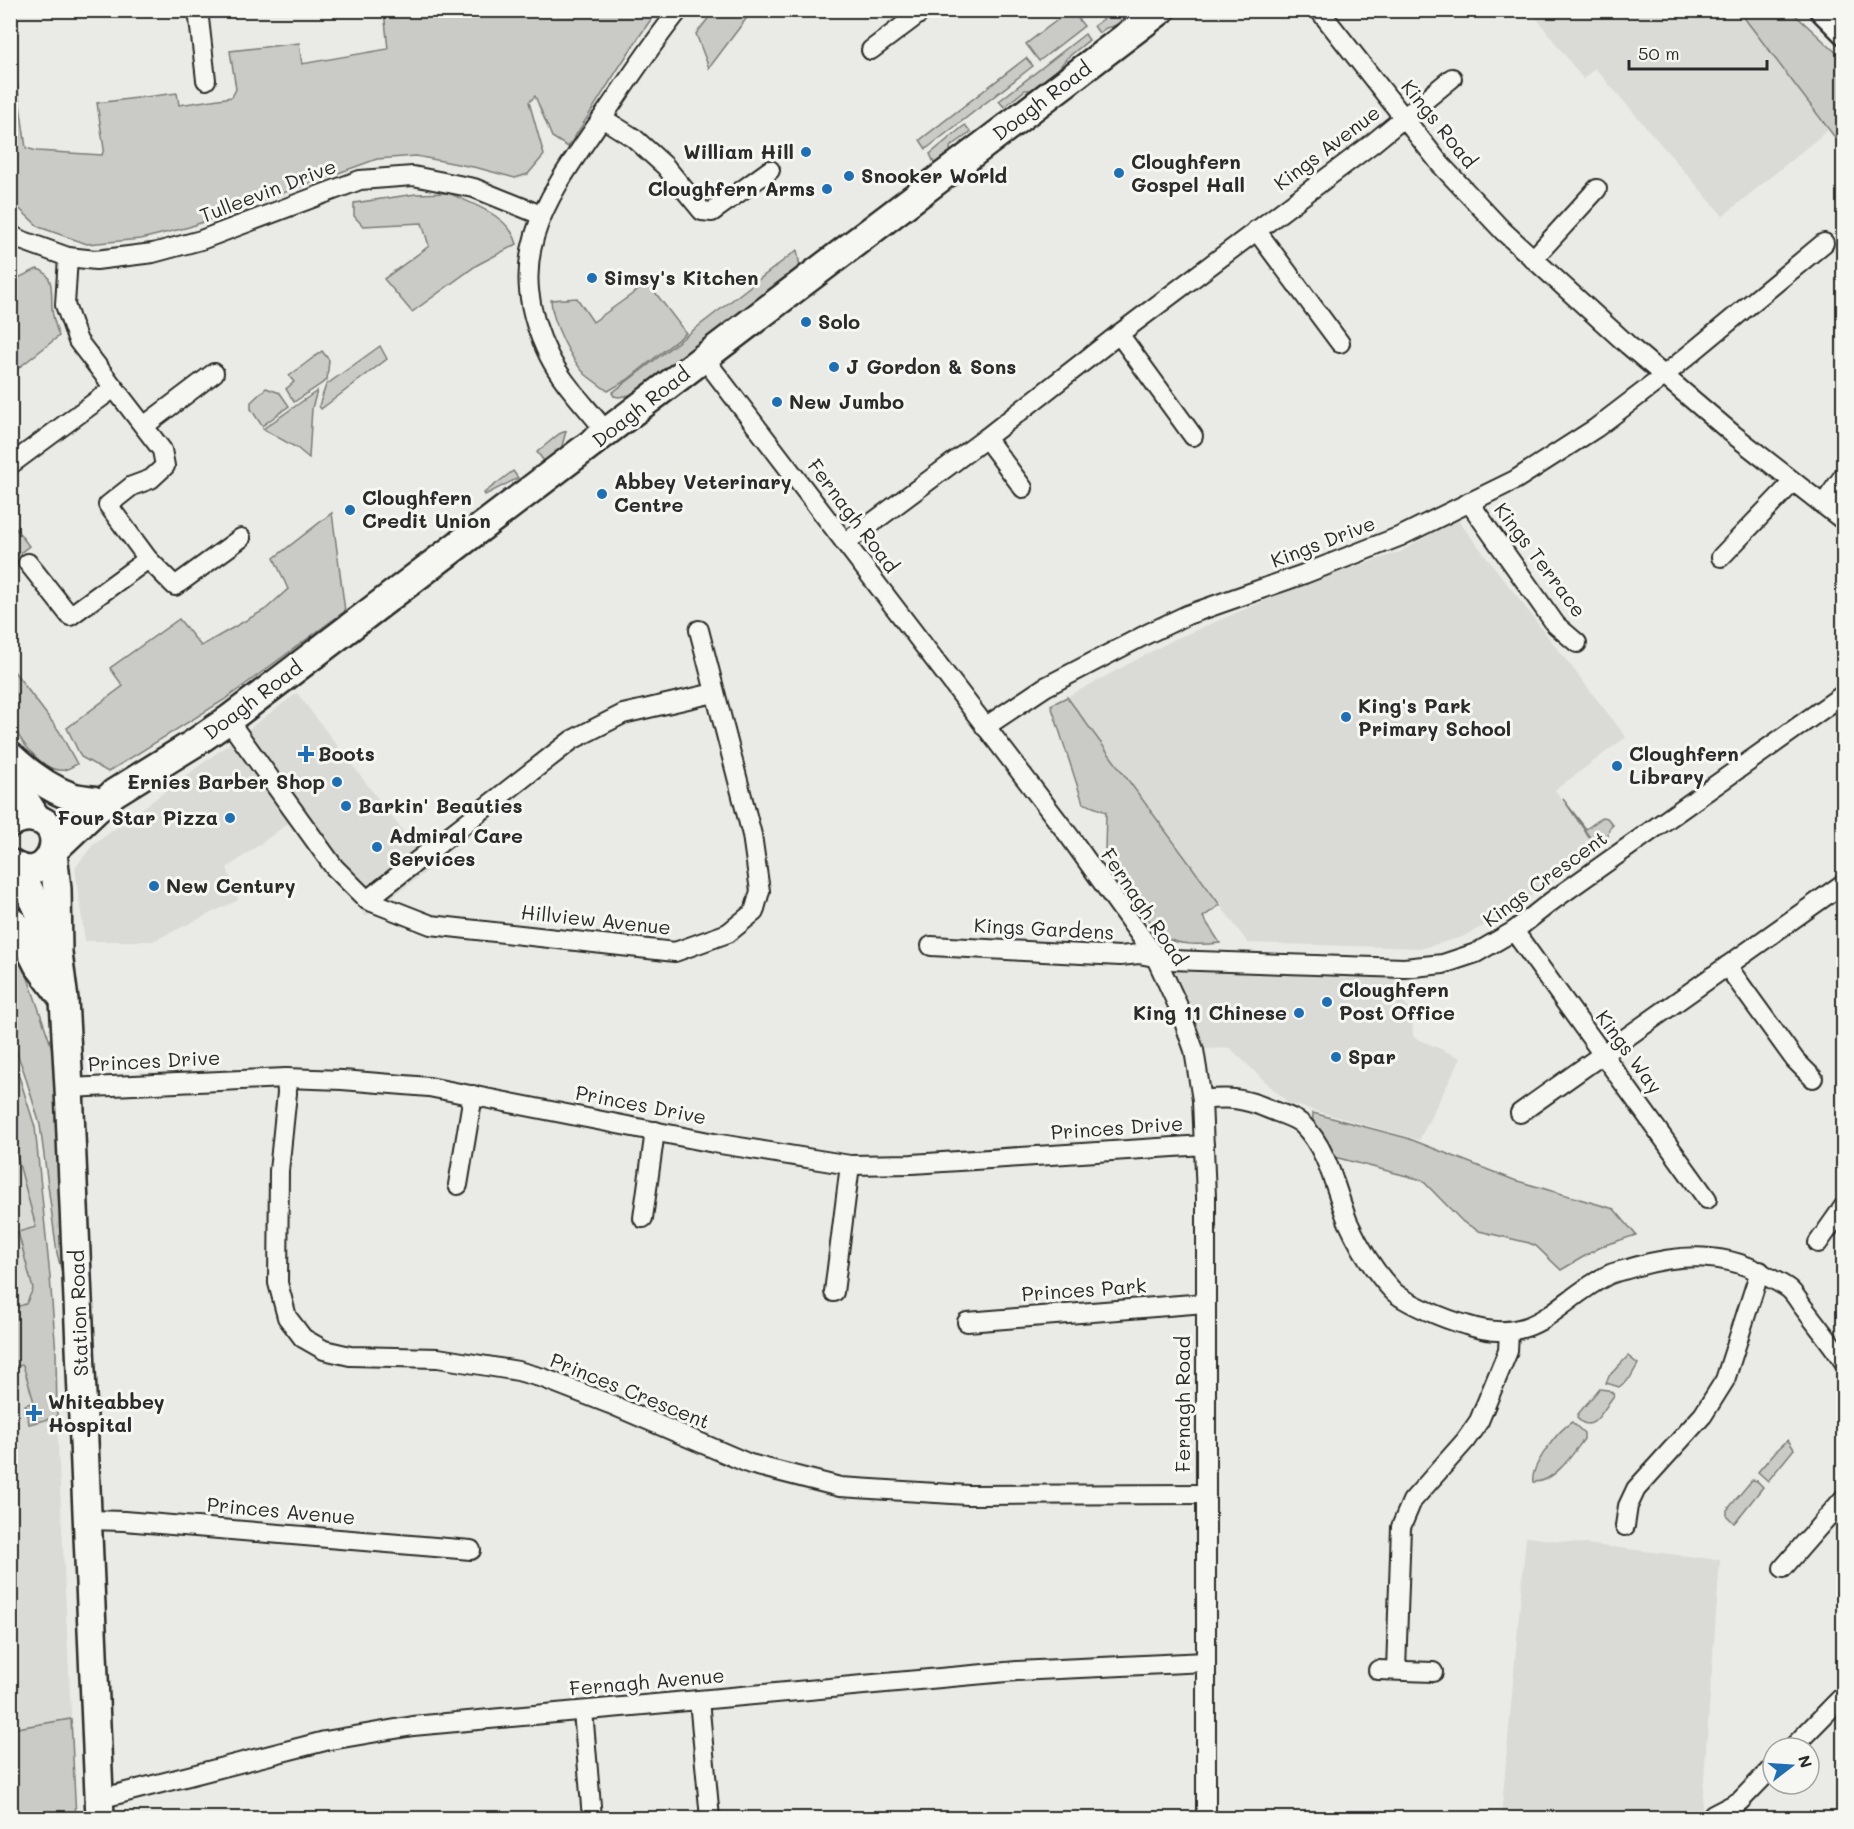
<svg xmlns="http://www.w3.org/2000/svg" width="1854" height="1829" font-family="Mali,sans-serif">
  <rect width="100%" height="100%" fill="#eaeae6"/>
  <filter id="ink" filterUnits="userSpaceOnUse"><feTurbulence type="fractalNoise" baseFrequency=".0167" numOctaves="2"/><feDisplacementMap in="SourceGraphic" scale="12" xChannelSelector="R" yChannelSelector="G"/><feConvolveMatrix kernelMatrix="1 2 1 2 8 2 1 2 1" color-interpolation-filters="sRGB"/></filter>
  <g filter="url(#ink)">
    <g fill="#dadad6">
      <polygon points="1531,11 1745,11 1828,130 1723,216 1595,68 1583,79"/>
      <polygon points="1457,519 1626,737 1555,790 1595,845 1586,851 1588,855 1506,914 1462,937 1423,948 1248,943 1067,697 1173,640 1309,582 1400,552"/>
      <polygon points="297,693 431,868 366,916 290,822 227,868 238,900 153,941 85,941 75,868 92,846"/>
      <polygon points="1165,959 1404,968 1404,1002 1412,1013 1413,1037 1461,1058 1419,1140 1288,1103 1230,1048 1203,1049 1187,1004"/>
      <polygon points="10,1051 35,1127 49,1258 76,1818 11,1818"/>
      <polygon points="1526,1537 1720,1560 1701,1818 1501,1818"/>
    </g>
    <g fill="#cacac7" stroke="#7a7a79" stroke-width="1.5">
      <path d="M384,11H657C625,55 598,102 568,147L552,137L535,96L529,102L544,155L528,174L515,178L478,168L416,156L377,159L189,227L141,239L87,244L39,227L11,201V53L13,55L26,148L37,151L102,155L104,149L97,103L177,93L179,105L232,97L236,89L230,51L299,43L302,64L388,49Z"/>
      <polygon points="714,11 752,11 709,68 696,34"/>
      <polygon points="1069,11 1072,11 1084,26 1039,61 1026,44"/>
      <polygon points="1114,11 1142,11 1128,22 1106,28 1099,33 1094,26"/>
      <polygon points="1739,11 1791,11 1843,59 1843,148"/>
      <polygon points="1085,34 1089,40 1067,58 1048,82 1038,90 1025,90 1004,107 999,101"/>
      <polygon points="1026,58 1033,66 926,149 920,140"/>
      <polygon points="965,125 971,132 950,147 951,156 936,167 930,154"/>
      <path d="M449,193C474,205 509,215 517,244L477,265L412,312L384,279L429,246L422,223L363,226L354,216V203L416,194Z"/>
      <polygon points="797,250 800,267 630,395 619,397 614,396 612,393"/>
      <path d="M37,269C55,273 51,294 52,307C52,317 56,327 59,336L11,374V276L16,279Z"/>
      <path d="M648,283L686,333L627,380L608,391C601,386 592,380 585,374C570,358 552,322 551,300L577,298L593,322Z"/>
      <polygon points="380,346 387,359 321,409 319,406 326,385"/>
      <polygon points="322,351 329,360 327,380 294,402 286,389 294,382 289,376"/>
      <polygon points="266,388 280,393 289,406 262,426 251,409 251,402"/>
      <polygon points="317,391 312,408 309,458 297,448 263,429"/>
      <polygon points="566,431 561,450 547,465 537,452 559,434"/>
      <polygon points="513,471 518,478 485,495 484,493"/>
      <polygon points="332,513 345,611 224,700 108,772 81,757 67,728 123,686 110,668 179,619 201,646 266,609 288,589 274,558"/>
      <polygon points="11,522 29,546 11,560"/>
      <path d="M10,666L59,731L77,764C73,766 68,769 64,770C43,773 14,736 10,717C8,701 10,682 10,666Z"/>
      <path d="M1067,697L1220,905L1203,917L1220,943C1205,945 1178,946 1164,937C1154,930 1129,892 1122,879L1123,878L1105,851L1106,812L1083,803L1051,705Z"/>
      <polygon points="1563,799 1586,829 1603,817 1607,818 1613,825 1609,829 1607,841 1600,846 1598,844 1595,845"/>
      <polygon points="10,931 14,937 51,1045 54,1059 63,1276 57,1253 40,1125 24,1072 11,1037"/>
      <polygon points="11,1051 35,1127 50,1277 56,1353 57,1417 29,1424 25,1405 34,1402 23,1365 11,1367 10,1309 26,1304 33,1289 18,1232 36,1227 11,1134"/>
      <polygon points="1313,1113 1407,1138 1514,1180 1614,1209 1636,1235 1602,1246 1561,1270 1536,1246 1529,1243 1479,1231 1463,1222 1422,1180 1327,1155 1312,1133"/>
      <polygon points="1628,1356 1638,1364 1630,1378 1619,1387 1606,1383 1609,1376"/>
      <path d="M1599,1389L1608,1390L1614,1394L1613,1397C1603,1409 1593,1436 1577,1418L1578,1414Z"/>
      <path d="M1572,1422L1584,1433V1439C1573,1454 1553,1484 1533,1482C1530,1467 1558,1430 1572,1422Z"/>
      <polygon points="1788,1440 1794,1449 1768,1481 1758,1472 1775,1452"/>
      <polygon points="1752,1480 1757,1481 1763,1487 1736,1521 1734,1523 1727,1516 1727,1510"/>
      <polygon points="71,1719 76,1818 11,1818 11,1729"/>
    </g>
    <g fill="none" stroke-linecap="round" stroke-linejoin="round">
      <g stroke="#2b2b2b" stroke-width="22">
        <g id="minor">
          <polyline points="198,10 206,80"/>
          <polyline points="1319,10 1441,165 1503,231 1628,345 1734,435 1844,521"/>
          <polyline points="871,50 924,10"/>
          <polyline points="602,118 634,138 665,166 702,211 712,212 770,170"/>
          <polyline points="1256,230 1340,343"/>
          <polyline points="10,234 18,239 68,257 96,260 153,253 201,240 360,180 413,176 474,188 541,215"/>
          <polyline points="68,257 65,305 78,341 162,450 165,466 151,479 132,486 108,505 148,559 175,586 241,538"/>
          <polyline points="1533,259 1597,189"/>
          <polyline points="1119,334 1193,436"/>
          <polyline points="704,358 1070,837 1155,956 1179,1008 1194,1050 1202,1100 1206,1197 1206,1818"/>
          <polyline points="144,426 214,373"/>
          <path d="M607,433C588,408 563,384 549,356C500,257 547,198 602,118C627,82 651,45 679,10"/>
          <polyline points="986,438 1023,488"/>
          <polyline points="10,465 114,388"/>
          <polyline points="1469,502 1556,625 1577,643"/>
          <polyline points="1823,505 1844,475"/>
          <polyline points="845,543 986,438 1119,334 1373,143 1452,78"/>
          <polyline points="1721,557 1793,482"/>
          <polyline points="28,563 70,616 148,559"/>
          <polyline points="228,720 334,867 367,900 431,925 675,952 728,933 754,912 760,891 752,835 699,630"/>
          <polyline points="985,727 1045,687 1147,634 1187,615 1304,574 1401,536 1515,480 1596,428 1655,383 1824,243"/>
          <polyline points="367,900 572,740 623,714 714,693"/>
          <polyline points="1514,931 1707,1199"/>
          <polyline points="931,946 1120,956 1139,954 1170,960 1404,968 1443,964 1476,953 1514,931 1552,901 1844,694"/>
          <polyline points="1727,966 1795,1060 1813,1078"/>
          <polyline points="286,1078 287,1093 279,1171 278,1283 287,1317 303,1338 324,1350 350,1356 438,1358 518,1371 543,1378 610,1404 750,1464 840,1487 968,1495 1206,1494"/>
          <polyline points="69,1088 286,1078 342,1080 429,1087 714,1143 850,1165 912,1164 1204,1145"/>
          <path d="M1202,1100C1230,1097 1243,1098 1269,1109C1278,1113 1294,1117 1302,1124C1328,1149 1335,1189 1348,1222C1359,1246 1374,1271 1392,1290C1404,1303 1448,1320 1466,1325C1537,1348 1554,1302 1608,1275C1616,1271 1626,1270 1634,1267C1681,1254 1727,1251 1770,1278C1776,1281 1784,1285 1789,1289C1795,1294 1799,1302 1803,1307C1817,1325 1831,1343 1844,1362"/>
          <polyline points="1520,1113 1844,883"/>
          <polyline points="458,1185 473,1095"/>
          <polyline points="643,1218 655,1131"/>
          <polyline points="1818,1243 1844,1206"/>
          <polyline points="834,1292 850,1165"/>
          <polyline points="967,1322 1205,1303"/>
          <polyline points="88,1520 124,1521 471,1550"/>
          <polyline points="1625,1526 1628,1506 1636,1489 1703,1415 1725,1380 1760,1271"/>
          <polyline points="1783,1568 1844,1498"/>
          <polyline points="1378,1670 1433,1672"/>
          <polyline points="1396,1670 1401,1527 1412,1501 1465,1441 1479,1421 1508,1351 1509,1331"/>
          <polyline points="699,1700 710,1818"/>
          <polyline points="583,1711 592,1818"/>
          <polyline points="1792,1748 1844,1695"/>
          <polyline points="99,1799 325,1741 413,1726 1017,1671 1206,1662"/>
          <polyline points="1713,1815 1740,1801 1773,1767"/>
        </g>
      </g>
      <g stroke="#2b2b2b" stroke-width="27">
        <polyline id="tertiary" points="1821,10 1844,33"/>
      </g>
      <g stroke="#2b2b2b" stroke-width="32">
        <g id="secondary">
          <path d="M10,756C27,772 48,788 70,796C77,799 86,799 93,800"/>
          <polyline points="10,776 37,819"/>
          <path d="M10,824C17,819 24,817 32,818C73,823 51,891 10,863"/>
          <polyline points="54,850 114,793 193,744 228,720 1161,10"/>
          <polyline points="53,853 57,889 58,953 64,1000 69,1088 100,1818"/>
          <polyline points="19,868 55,946"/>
          <polyline points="10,920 20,929 38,965 62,997"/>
        </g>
      </g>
      <use href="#minor" stroke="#f6f6f2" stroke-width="18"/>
      <use href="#tertiary" stroke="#f6f6f2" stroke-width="22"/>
      <use href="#secondary" stroke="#f6f6f2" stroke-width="27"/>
    </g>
  </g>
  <g fill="#1f6fb2" stroke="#f6f6f2" stroke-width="2">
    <circle cx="806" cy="152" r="6"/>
    <circle cx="1119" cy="173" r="6"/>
    <circle cx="849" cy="176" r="6"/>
    <circle cx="827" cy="189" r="6"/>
    <circle cx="592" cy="278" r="6"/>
    <circle cx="806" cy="322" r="6"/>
    <circle cx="834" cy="367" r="6"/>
    <circle cx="777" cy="402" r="6"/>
    <circle cx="602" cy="494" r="6"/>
    <circle cx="350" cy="510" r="6"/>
    <circle cx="1346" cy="717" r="6"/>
    <path d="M303 745h6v6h6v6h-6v6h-6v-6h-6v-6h6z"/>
    <circle cx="1617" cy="766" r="6"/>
    <circle cx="337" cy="782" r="6"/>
    <circle cx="346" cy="806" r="6"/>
    <circle cx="230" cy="818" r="6"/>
    <circle cx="377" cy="847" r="6"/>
    <circle cx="154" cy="886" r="6"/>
    <circle cx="1327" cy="1002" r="6"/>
    <circle cx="1299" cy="1013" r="6"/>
    <circle cx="1336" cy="1057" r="6"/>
    <path d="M31 1404h6v6h6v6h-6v6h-6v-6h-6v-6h6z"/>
  </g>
  <g text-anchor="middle" stroke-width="6" stroke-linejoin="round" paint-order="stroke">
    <g font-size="20" fill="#2b2b2b" stroke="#f6f6f2">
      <text transform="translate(1042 101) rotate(-37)" y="7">Doagh Road</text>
      <text transform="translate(1439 124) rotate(51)" y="7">Kings Road</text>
      <text transform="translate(1327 148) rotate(-37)" y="7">Kings Avenue</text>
      <text transform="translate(268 191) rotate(-21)" y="7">Tulleevin Drive</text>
      <text transform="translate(641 407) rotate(-38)" y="7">Doagh Road</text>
      <text transform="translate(853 516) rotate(53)" y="7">Fernagh Road</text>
      <text transform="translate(1323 542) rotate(-21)" y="7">Kings Drive</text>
      <text transform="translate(1540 560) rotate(53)" y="7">Kings Terrace</text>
      <text transform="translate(253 700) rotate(-37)" y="7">Doagh Road</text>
      <text transform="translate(1545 879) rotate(-36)" y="7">Kings Crescent</text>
      <text transform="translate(1144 907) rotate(56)" y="7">Fernagh Road</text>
      <text transform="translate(596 920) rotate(6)" y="7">Hillview Avenue</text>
      <text transform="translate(1044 929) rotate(3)" y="7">Kings Gardens</text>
      <text transform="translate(1629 1052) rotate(54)" y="7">Kings Way</text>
      <text transform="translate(154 1061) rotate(-3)" y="7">Princes Drive</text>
      <text transform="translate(641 1105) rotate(11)" y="7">Princes Drive</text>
      <text transform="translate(1117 1128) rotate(-4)" y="7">Princes Drive</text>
      <text transform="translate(1084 1290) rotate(-4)" y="7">Princes Park</text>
      <text transform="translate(79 1313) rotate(-92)" y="7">Station Road</text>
      <text transform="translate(630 1391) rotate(22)" y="7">Princes Crescent</text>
      <text transform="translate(1183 1404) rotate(-90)" y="7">Fernagh Road</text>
      <text transform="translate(281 1511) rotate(5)" y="7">Princes Avenue</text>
      <text transform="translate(647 1682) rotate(-5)" y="7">Fernagh Avenue</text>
    </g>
    <g font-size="20" font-weight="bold" fill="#2b2b2b" stroke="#f6f6f2" text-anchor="start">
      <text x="794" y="159" text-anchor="end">William Hill</text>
      <text x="1131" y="169">Cloughfern<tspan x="1131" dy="23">Gospel Hall</tspan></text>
      <text x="861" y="183">Snooker World</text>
      <text x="815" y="196" text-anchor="end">Cloughfern Arms</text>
      <text x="604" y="285">Simsy's Kitchen</text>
      <text x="818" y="329">Solo</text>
      <text x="846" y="374">J Gordon &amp; Sons</text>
      <text x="789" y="409">New Jumbo</text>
      <text x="614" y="489">Abbey Veterinary<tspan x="614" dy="23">Centre</tspan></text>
      <text x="362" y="505">Cloughfern<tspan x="362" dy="23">Credit Union</tspan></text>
      <text x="1358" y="713">King's Park<tspan x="1358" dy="23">Primary School</tspan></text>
      <text x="318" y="761">Boots</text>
      <text x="1629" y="761">Cloughfern<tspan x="1629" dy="23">Library</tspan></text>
      <text x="325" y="789" text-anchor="end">Ernies Barber Shop</text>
      <text x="358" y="813">Barkin' Beauties</text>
      <text x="218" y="825" text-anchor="end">Four Star Pizza</text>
      <text x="389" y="843">Admiral Care<tspan x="389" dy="23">Services</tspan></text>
      <text x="166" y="893">New Century</text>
      <text x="1339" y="997">Cloughfern<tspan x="1339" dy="23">Post Office</tspan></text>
      <text x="1287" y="1020" text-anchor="end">King 11 Chinese</text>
      <text x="1348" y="1064">Spar</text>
      <text x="48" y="1409">Whiteabbey<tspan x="48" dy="23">Hospital</tspan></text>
    </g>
  </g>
  <rect width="1854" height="1829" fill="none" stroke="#f6f6f2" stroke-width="36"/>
  <rect x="18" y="18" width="1818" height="1793" fill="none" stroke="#2b2b2b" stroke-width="2" filter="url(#ink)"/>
  <g transform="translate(1791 1766) rotate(73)"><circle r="28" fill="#f6f6f2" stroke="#a5a5a2" stroke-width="1.5"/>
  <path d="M0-4.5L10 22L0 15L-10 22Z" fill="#1f6fb2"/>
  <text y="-9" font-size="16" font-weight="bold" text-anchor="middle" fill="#2b2b2b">N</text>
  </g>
  <path d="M1629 60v9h138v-9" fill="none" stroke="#2b2b2b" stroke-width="3"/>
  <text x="1638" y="60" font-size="18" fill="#2b2b2b" stroke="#f6f6f2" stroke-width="4.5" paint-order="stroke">50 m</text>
</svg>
